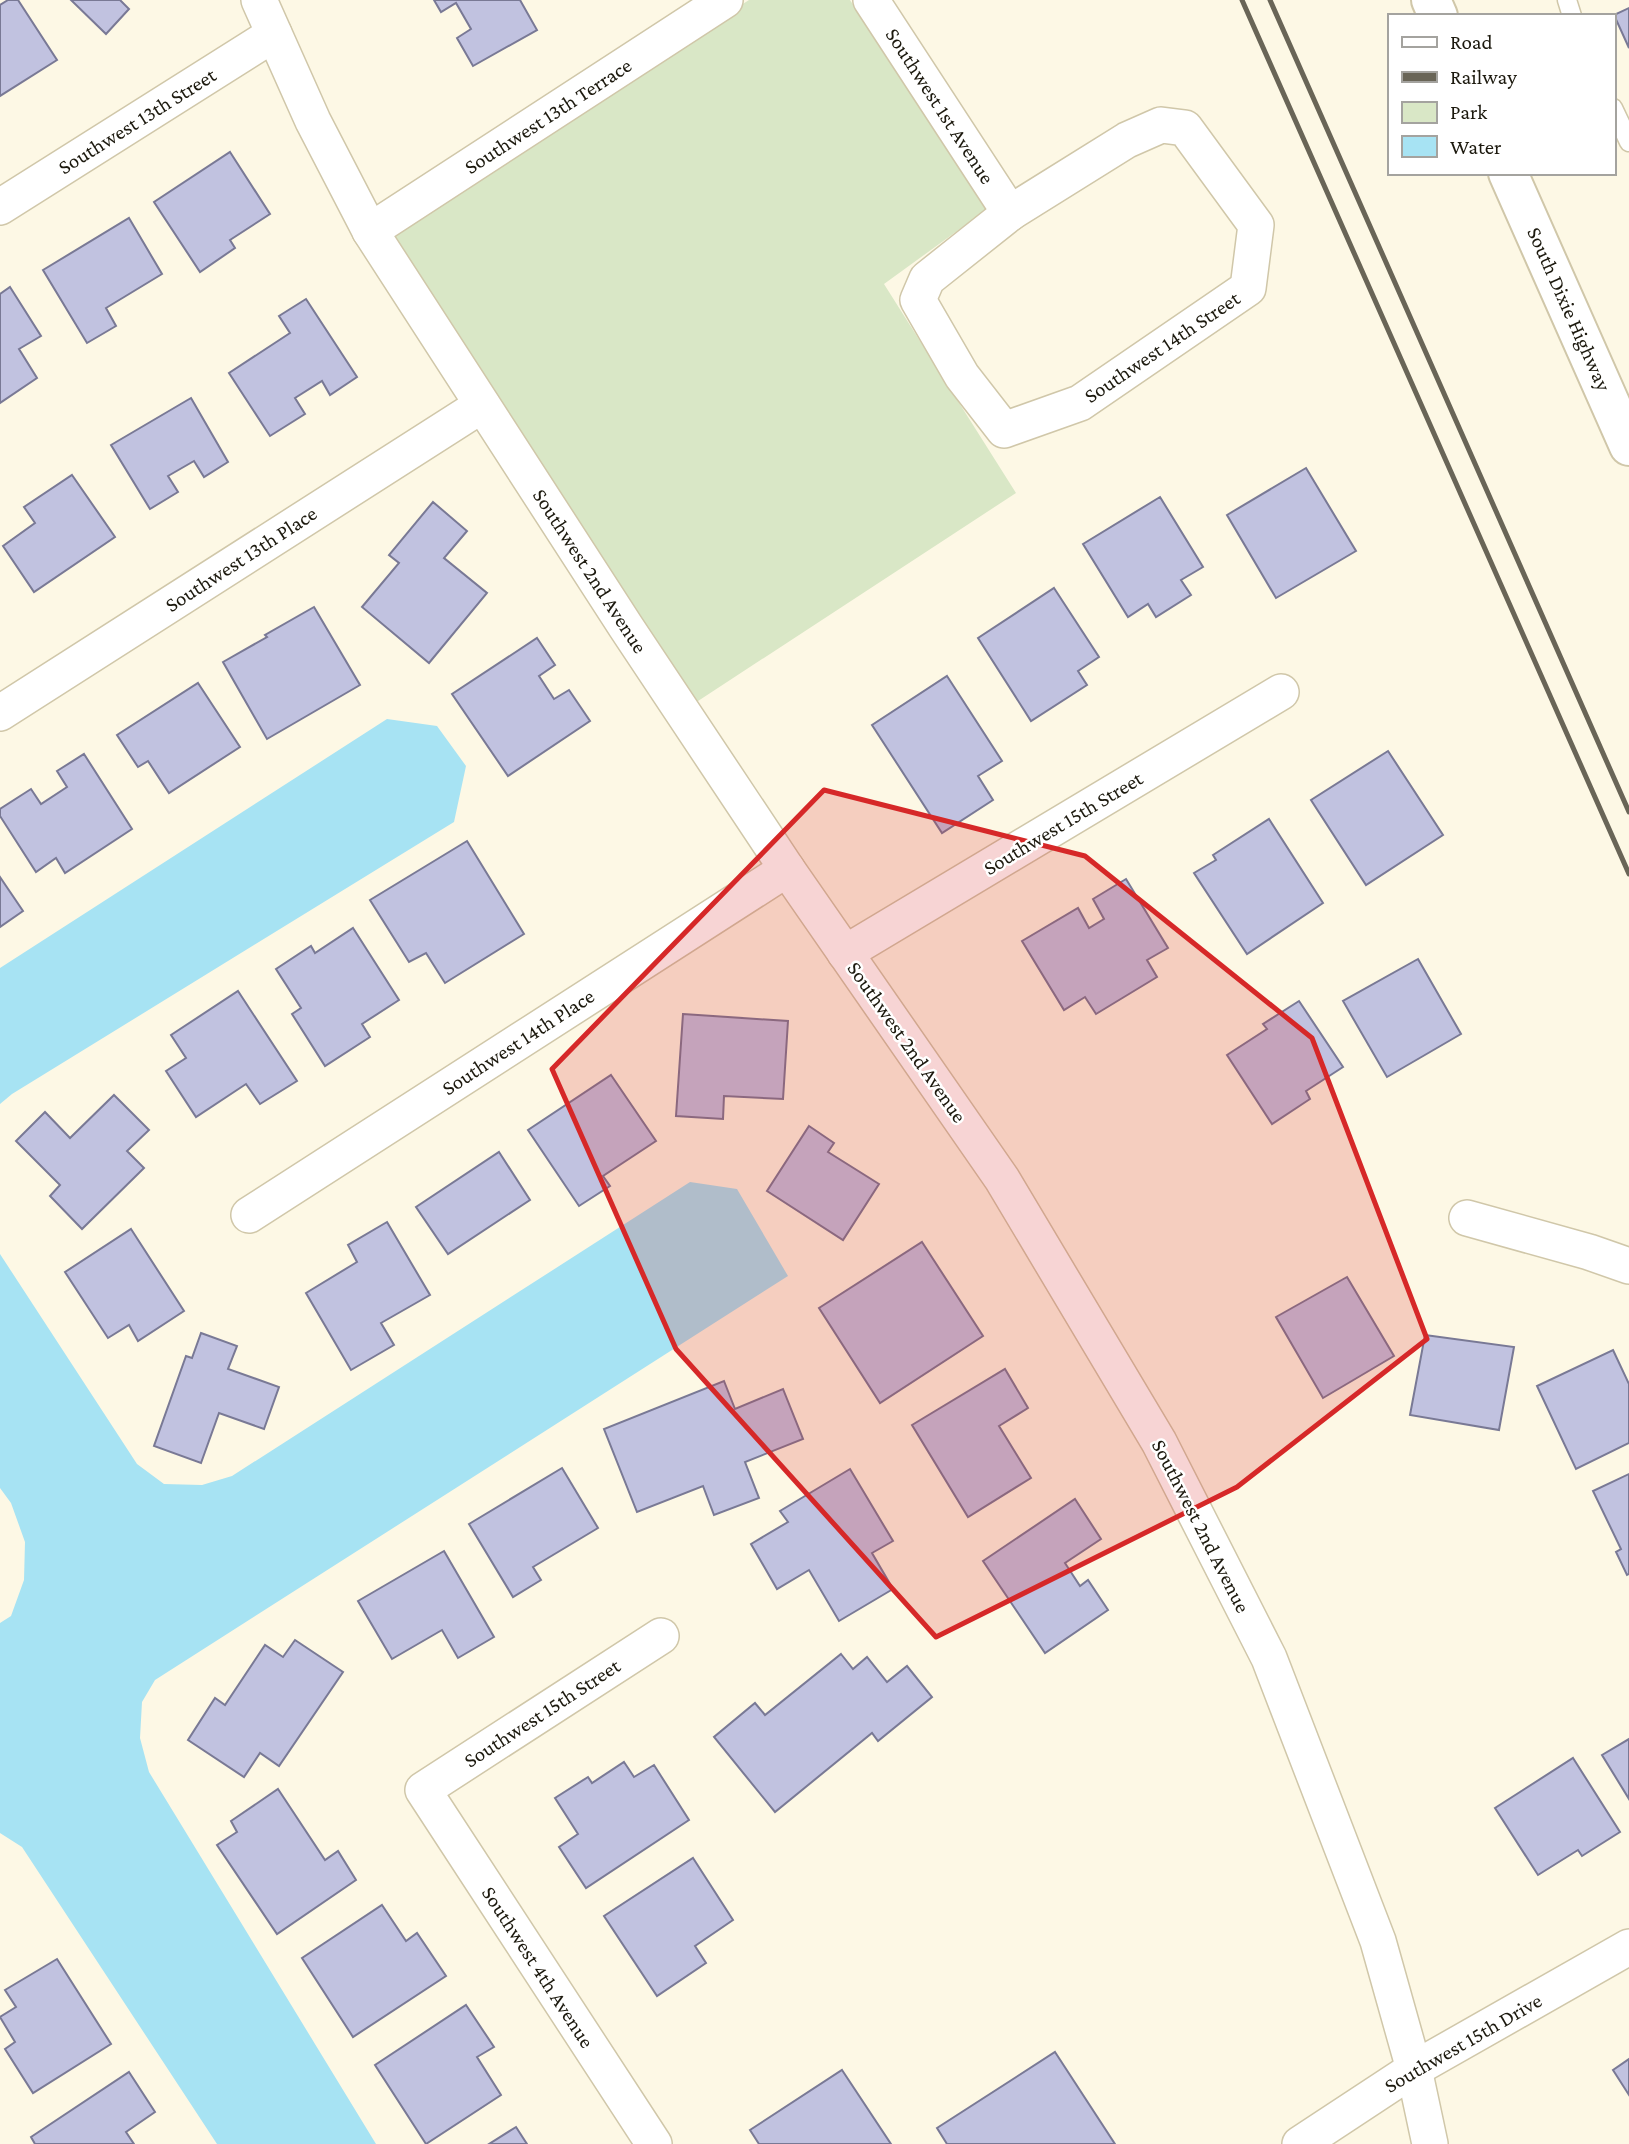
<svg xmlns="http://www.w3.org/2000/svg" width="1629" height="2144" font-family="'Crimson Pro',serif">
  <rect width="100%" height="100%" fill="#fdf8e5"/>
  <polygon fill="#d9e7c6" points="749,0 850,0 986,210 884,284 1016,493 695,703 390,233"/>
  <g fill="#a7e3f3">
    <polygon points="387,719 437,726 466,766 454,822 12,1094 0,1104 0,968"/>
    <polygon points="690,1182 737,1189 788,1276 155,1680 142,1702 140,1738 149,1772 376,2144 217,2144 22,1847 0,1833 0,1623 11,1616 24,1580 25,1542 11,1503 0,1488 0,1254 137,1464 164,1484 202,1485 232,1476"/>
  </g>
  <g fill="#c1c2e0" stroke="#797995" stroke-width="2">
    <polygon points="8,0 18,0 57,60 0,96 0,5"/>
    <polygon points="71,0 120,0 129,9 106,34"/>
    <polygon points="434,0 520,0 537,30 473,66 457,38 471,29 456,3 441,12"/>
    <polygon points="1629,8 1629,48 1614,15"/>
    <polygon points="230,152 270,214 230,240 235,248 200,272 154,202"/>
    <polygon points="129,218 162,274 106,308 116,326 87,343 43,270"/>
    <polygon points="10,287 41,336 19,349 37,378 0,403 0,294"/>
    <polygon points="306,299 357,377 330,395 322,381 295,398 305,414 270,436 229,373 290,333 279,316"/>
    <polygon points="191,398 228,462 204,477 194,461 168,476 178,492 150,509 111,445"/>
    <polygon points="1306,468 1356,551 1276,598 1227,515"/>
    <polygon points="72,475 115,537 34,592 3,546 35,523 24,507"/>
    <polygon points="1160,497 1203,567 1181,580 1191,595 1156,617 1148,604 1128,617 1083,544"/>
    <polygon points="433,502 467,531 444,558 487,593 429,663 362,607 399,563 389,555"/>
    <polygon points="1054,588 1099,657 1078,671 1087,685 1031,721 978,638"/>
    <polygon points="314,607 360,685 267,739 223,662 267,637 265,635"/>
    <polygon points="537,638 555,665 539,676 554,699 569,690 590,721 508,776 452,694"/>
    <polygon points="947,676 1002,761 978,776 993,800 942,833 872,725"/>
    <polygon points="198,683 240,747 169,793 148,761 138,767 117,735"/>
    <polygon points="1388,751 1443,835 1366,885 1311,800"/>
    <polygon points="84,754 132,829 65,873 56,858 36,872 0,816 0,809 31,789 41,804 67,787 57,771"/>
    <polygon points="1269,819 1323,903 1247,954 1194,873 1216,860 1213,855"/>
    <polygon points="467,841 524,934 445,983 426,953 409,962 370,900"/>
    <polygon points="0,877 23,911 0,927"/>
    <polygon points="1126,879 1168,948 1147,960 1157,977 1096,1014 1085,997 1064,1010 1022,941 1078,908 1089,928 1104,919 1093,899"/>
    <polygon points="353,928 399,1000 362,1024 370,1037 325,1066 292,1014 301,1008 276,969 311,946 315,953"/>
    <polygon points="1418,959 1461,1034 1387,1077 1343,1001"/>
    <polygon points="238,991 297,1081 260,1104 246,1084 196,1117 166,1071 186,1058 171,1035"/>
    <polygon points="1299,1001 1343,1067 1306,1091 1310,1099 1272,1124 1227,1055 1267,1029 1263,1024"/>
    <polygon points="683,1014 788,1021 783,1099 724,1096 723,1119 676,1116"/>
    <polygon points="611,1075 656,1141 603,1176 610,1186 579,1206 528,1130"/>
    <polygon points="114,1095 149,1130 127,1151 144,1168 82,1229 50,1196 60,1185 16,1141 45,1112 70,1138"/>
    <polygon points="809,1126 834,1143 828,1152 879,1184 843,1240 767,1191"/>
    <polygon points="499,1152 530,1200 448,1254 416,1207"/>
    <polygon points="387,1222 430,1295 381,1323 394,1345 351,1370 306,1293 357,1262 348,1245"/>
    <polygon points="131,1229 184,1311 138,1341 129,1325 108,1338 65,1272"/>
    <polygon points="922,1242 983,1336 880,1403 819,1308"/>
    <polygon points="1347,1277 1394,1356 1323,1398 1276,1317"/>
    <polygon points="201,1333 237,1346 228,1369 279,1387 264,1429 219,1413 201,1463 154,1446 186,1356 192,1358"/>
    <polygon points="1425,1335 1514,1347 1499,1430 1410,1415"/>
    <polygon points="1613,1350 1629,1384 1629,1443 1576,1469 1537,1386"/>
    <polygon points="1005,1369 1028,1408 999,1426 1031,1478 968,1517 912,1425"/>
    <polygon points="724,1381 735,1409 783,1389 803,1439 745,1462 759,1498 714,1515 703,1486 637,1512 604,1429"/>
    <polygon points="562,1468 598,1528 533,1567 541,1580 513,1597 469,1524"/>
    <polygon points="850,1469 893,1541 872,1553 893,1589 839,1621 809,1570 777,1589 751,1544 788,1522 780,1511"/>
    <polygon points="1629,1474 1629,1574 1627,1575 1616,1552 1621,1549 1593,1491"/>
    <polygon points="1075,1499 1101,1539 1065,1563 1080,1586 1088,1580 1108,1610 1045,1653 983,1561"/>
    <polygon points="444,1551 494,1637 458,1658 442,1630 392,1659 358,1601"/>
    <polygon points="295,1640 343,1672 279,1766 260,1753 244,1777 188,1740 215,1698 225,1705 265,1645 283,1657"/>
    <polygon points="841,1654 853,1669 867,1657 887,1682 907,1666 932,1697 878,1741 872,1733 775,1812 714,1737 755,1703 765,1715"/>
    <polygon points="1629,1739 1629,1799 1602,1755"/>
    <polygon points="1573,1758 1620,1832 1582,1856 1578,1850 1538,1875 1495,1808"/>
    <polygon points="624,1762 634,1777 654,1765 689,1820 586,1888 559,1847 578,1834 555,1798 588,1777 592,1783"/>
    <polygon points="278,1789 325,1860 338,1851 356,1880 277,1934 217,1845 237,1832 231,1821"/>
    <polygon points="693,1858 733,1920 695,1946 706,1963 657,1996 604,1916"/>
    <polygon points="382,1905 406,1941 417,1933 446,1976 353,2037 302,1958"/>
    <polygon points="57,1959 111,2044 33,2093 5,2049 15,2042 0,2017 16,2007 5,1990"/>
    <polygon points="466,2005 494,2047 477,2057 501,2095 426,2144 375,2065"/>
    <polygon points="1055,2052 1115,2144 947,2144 937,2128"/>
    <polygon points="1629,2059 1629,2095 1613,2070"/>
    <polygon points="842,2070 891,2144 759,2144 750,2130"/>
    <polygon points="129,2072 155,2112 126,2132 134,2144 35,2144 31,2137"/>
    <polygon points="516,2127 527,2144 489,2144"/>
  </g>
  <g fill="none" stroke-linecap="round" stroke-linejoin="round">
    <g stroke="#d0c7a9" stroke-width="21">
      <g id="service">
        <polyline points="1567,0 1572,16"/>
        <polyline points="1613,108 1629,142"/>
      </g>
    </g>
    <g stroke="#d0c7a9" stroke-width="38">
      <g id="minor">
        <polyline points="259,0 313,121 370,231 626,627 787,869 1002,1179 1159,1442 1269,1658 1378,1941 1414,2069 1430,2144"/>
        <polyline points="871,0 1010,213"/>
        <polygon points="1161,125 1185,128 1256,225 1248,288 1080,403 1004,430 962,376 918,300 927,279 1010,213 1127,140"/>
        <polyline points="0,207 274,34"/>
        <polyline points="370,231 725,0"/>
        <polyline points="0,713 482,405"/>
        <polyline points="845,953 1281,692"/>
        <polyline points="249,1215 787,869"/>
        <polyline points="1467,1218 1589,1252 1629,1266"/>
        <polyline points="654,2144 423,1790 661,1636"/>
        <polyline points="1300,2144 1414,2069 1629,1947"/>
      </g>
    </g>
    <g stroke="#d0c7a9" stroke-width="42">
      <g id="secondary">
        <polyline points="1431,0 1438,16"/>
        <polyline points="1508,173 1629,446"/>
      </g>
    </g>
    <use href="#service" stroke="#fff" stroke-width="18"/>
    <use href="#minor" stroke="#fff" stroke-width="35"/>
    <use href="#secondary" stroke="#fff" stroke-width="38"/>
    <g stroke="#696557" stroke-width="5">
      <polyline points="1242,0 1629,874"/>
      <polyline points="1270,0 1629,812"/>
    </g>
  </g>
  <path fill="#d62828" fill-opacity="0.2" stroke="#d62828" stroke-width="5" stroke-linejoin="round" d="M824,790L1085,856L1312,1038L1427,1339L1237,1487L936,1637L676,1349L552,1069Z"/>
  <g text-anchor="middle" stroke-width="5" stroke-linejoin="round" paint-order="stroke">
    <g font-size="21" fill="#1c190e" stroke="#fff">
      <text transform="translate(940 106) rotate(57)" y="7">Southwest 1st Avenue</text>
      <text transform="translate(548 116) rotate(-33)" y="7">Southwest 13th Terrace</text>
      <text transform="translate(137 121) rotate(-32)" y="7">Southwest 13th Street</text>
      <text transform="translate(1569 309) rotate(66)" y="7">South Dixie Highway</text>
      <text transform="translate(1162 347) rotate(-34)" y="7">Southwest 14th Street</text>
      <text transform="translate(241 559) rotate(-33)" y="7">Southwest 13th Place</text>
      <text transform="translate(590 571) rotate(57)" y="7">Southwest 2nd Avenue</text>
      <text transform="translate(1063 823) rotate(-31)" y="7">Southwest 15th Street</text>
      <text transform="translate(518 1042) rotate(-33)" y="7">Southwest 14th Place</text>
      <text transform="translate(907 1042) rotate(55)" y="7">Southwest 2nd Avenue</text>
      <text transform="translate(1201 1526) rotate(63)" y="7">Southwest 2nd Avenue</text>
      <text transform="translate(542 1713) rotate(-33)" y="7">Southwest 15th Street</text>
      <text transform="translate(538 1967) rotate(57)" y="7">Southwest 4th Avenue</text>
      <text transform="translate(1463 2043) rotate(-30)" y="7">Southwest 15th Drive</text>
    </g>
  </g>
  <rect x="1388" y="14" width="228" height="161" fill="#ffffff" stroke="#a4a39f" stroke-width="2"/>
  <rect x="1402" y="37" width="35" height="10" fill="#ffffff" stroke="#a4a39f" stroke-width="2"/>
  <text x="1450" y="49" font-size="21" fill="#1c190e">Road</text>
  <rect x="1402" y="72" width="35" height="10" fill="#696557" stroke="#a4a39f" stroke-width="2"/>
  <text x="1450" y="84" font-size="21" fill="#1c190e">Railway</text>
  <rect x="1402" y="102" width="35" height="21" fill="#d9e7c6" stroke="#a4a39f" stroke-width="2"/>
  <text x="1450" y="119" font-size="21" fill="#1c190e">Park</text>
  <rect x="1402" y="136" width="35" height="21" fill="#a7e3f3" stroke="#a4a39f" stroke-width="2"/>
  <text x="1450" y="154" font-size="21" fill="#1c190e">Water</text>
</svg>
